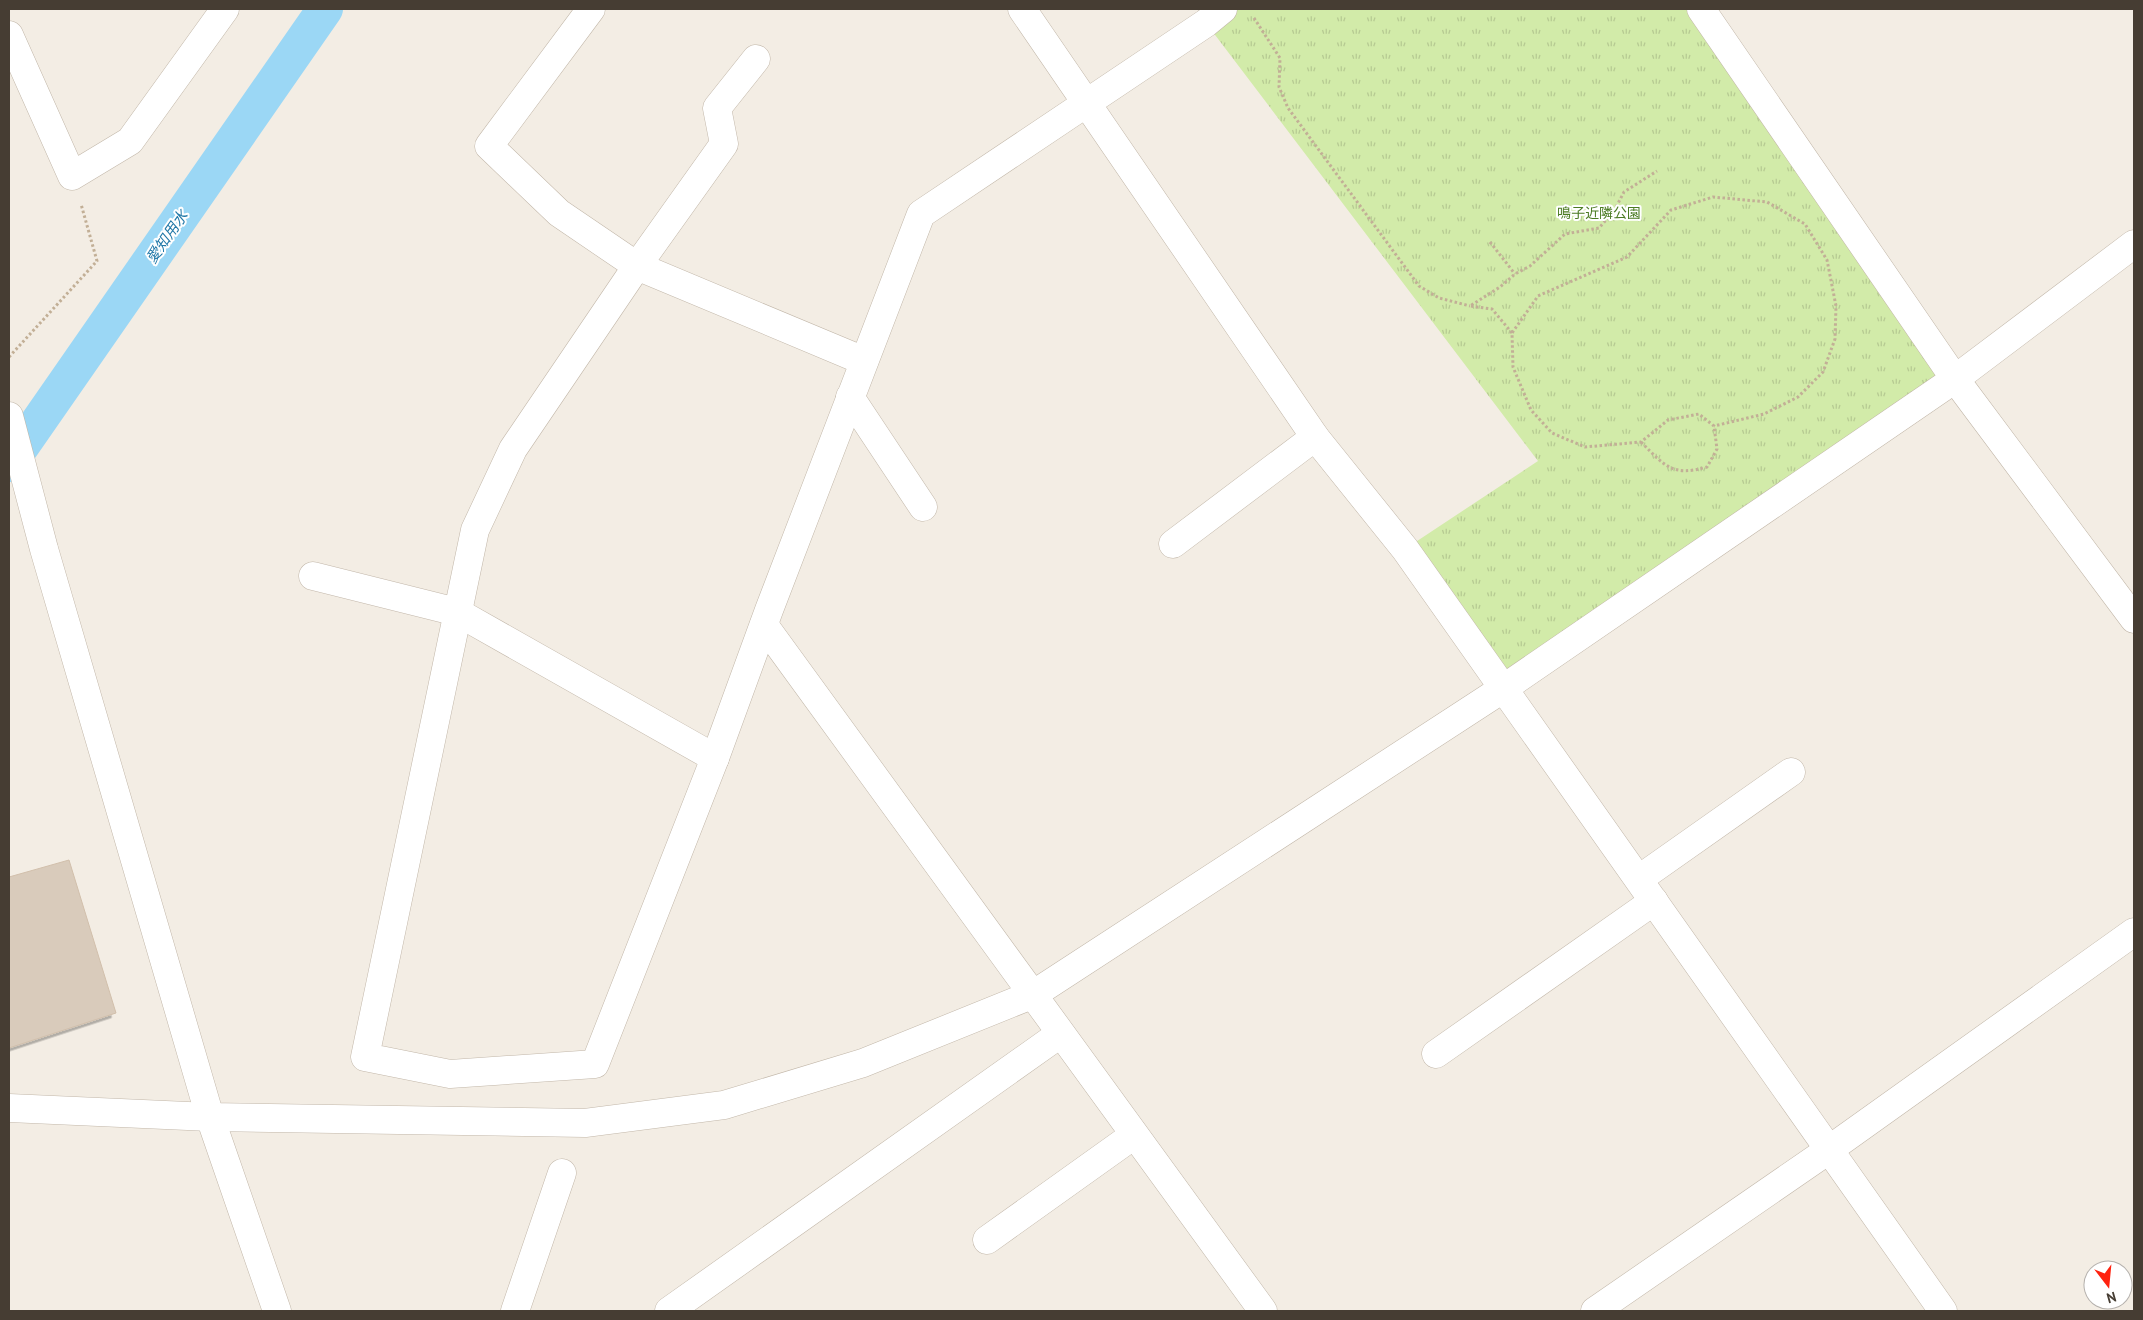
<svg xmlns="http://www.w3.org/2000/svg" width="2143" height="1320" font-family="'PT Sans','Noto Sans JP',sans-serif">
  <defs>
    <pattern id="grass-tufts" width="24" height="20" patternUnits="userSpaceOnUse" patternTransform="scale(1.25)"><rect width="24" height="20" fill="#d2eba9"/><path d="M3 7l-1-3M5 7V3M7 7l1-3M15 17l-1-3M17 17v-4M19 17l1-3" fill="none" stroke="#b6ca92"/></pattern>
    <filter id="shadow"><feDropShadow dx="-4.5" dy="4.5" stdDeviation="0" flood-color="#0004"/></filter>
  </defs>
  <rect width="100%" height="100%" fill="#f3ede4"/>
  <polygon fill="url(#grass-tufts)" points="1223,9 1701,9 1955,379 1504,688 1405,549 1538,461 1206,23"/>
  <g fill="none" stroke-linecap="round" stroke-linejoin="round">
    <polyline stroke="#9bd7f5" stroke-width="36" points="9,464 325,9"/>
  </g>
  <polygon fill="#d9cbbb" stroke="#d1bfab" filter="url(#shadow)" points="69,860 116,1013 9,1048 9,877"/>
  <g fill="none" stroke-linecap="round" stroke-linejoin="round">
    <g stroke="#c2b7a9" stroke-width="29">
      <g id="minor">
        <polyline points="591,9 489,146 559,213 637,266 864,361"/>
        <polyline points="1022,9 1315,437 1405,549 1943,1311"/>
        <polyline points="1701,9 1955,379 2134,619"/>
        <polyline points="9,35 72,176 130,141 225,9"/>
        <polyline points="756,59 717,108 724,144 637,266 513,449 475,530 365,1057 450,1074 595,1064 715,758 769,610 921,214 1206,23 1223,9"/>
        <polyline points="850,397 923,507"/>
        <polyline points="9,416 44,549 210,1117 277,1311"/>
        <polyline points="1173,544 1315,437"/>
        <polyline points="313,576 457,612 715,758"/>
        <polyline points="764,625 1263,1311"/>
        <polyline points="1639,879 1791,772"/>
        <polyline points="1436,1054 1654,901"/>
        <polyline points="9,1108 210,1117 585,1123 724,1105 863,1063 1034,994 1504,688 1955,379 2134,244"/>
        <polyline points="987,1240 1134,1135"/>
        <polyline points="515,1311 562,1173"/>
        <polyline points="669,1311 1060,1034"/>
        <polyline points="1595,1311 1830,1149 2134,932"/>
      </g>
    </g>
    <g stroke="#c2af96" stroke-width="3" stroke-dasharray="2.5 2.5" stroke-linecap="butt">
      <polyline points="1254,18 1280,58 1279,87 1288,108 1419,286 1439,298 1470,306"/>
      <polyline points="1490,242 1515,274"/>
      <polyline points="1512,333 1492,309 1470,306 1500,287 1515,274 1530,266 1565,234 1599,228 1614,211 1624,192 1657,171"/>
      <polyline points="9,357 97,261 81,204"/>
      <path d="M1641,442C1665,466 1672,477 1707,467L1717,449L1714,426L1699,414L1668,420L1641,442L1585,447L1552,433L1531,410L1513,367L1512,333L1538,296L1627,257L1671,210L1713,197L1767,202L1805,224L1827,260L1836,306L1835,339L1823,372L1798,397L1764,414L1714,426"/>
    </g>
    <use href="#minor" stroke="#fff" stroke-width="28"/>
  </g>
  <g text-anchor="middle" stroke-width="4" stroke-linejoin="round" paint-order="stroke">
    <g font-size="14" fill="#4b7b23" stroke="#fff">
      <text x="1599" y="218">鳴子近隣公園</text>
    </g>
    <g font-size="15" font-style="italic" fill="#2379a8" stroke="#fff">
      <text transform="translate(167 237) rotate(-55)" y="5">愛知用水</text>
    </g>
  </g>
  <rect width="2143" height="1320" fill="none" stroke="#463d33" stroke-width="20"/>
  <g transform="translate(2108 1285) rotate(164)"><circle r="24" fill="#ffffff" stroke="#b5b1ad"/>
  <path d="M0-4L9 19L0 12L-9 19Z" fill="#ff220f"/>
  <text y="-8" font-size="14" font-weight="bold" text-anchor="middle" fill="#463d33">N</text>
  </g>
</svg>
